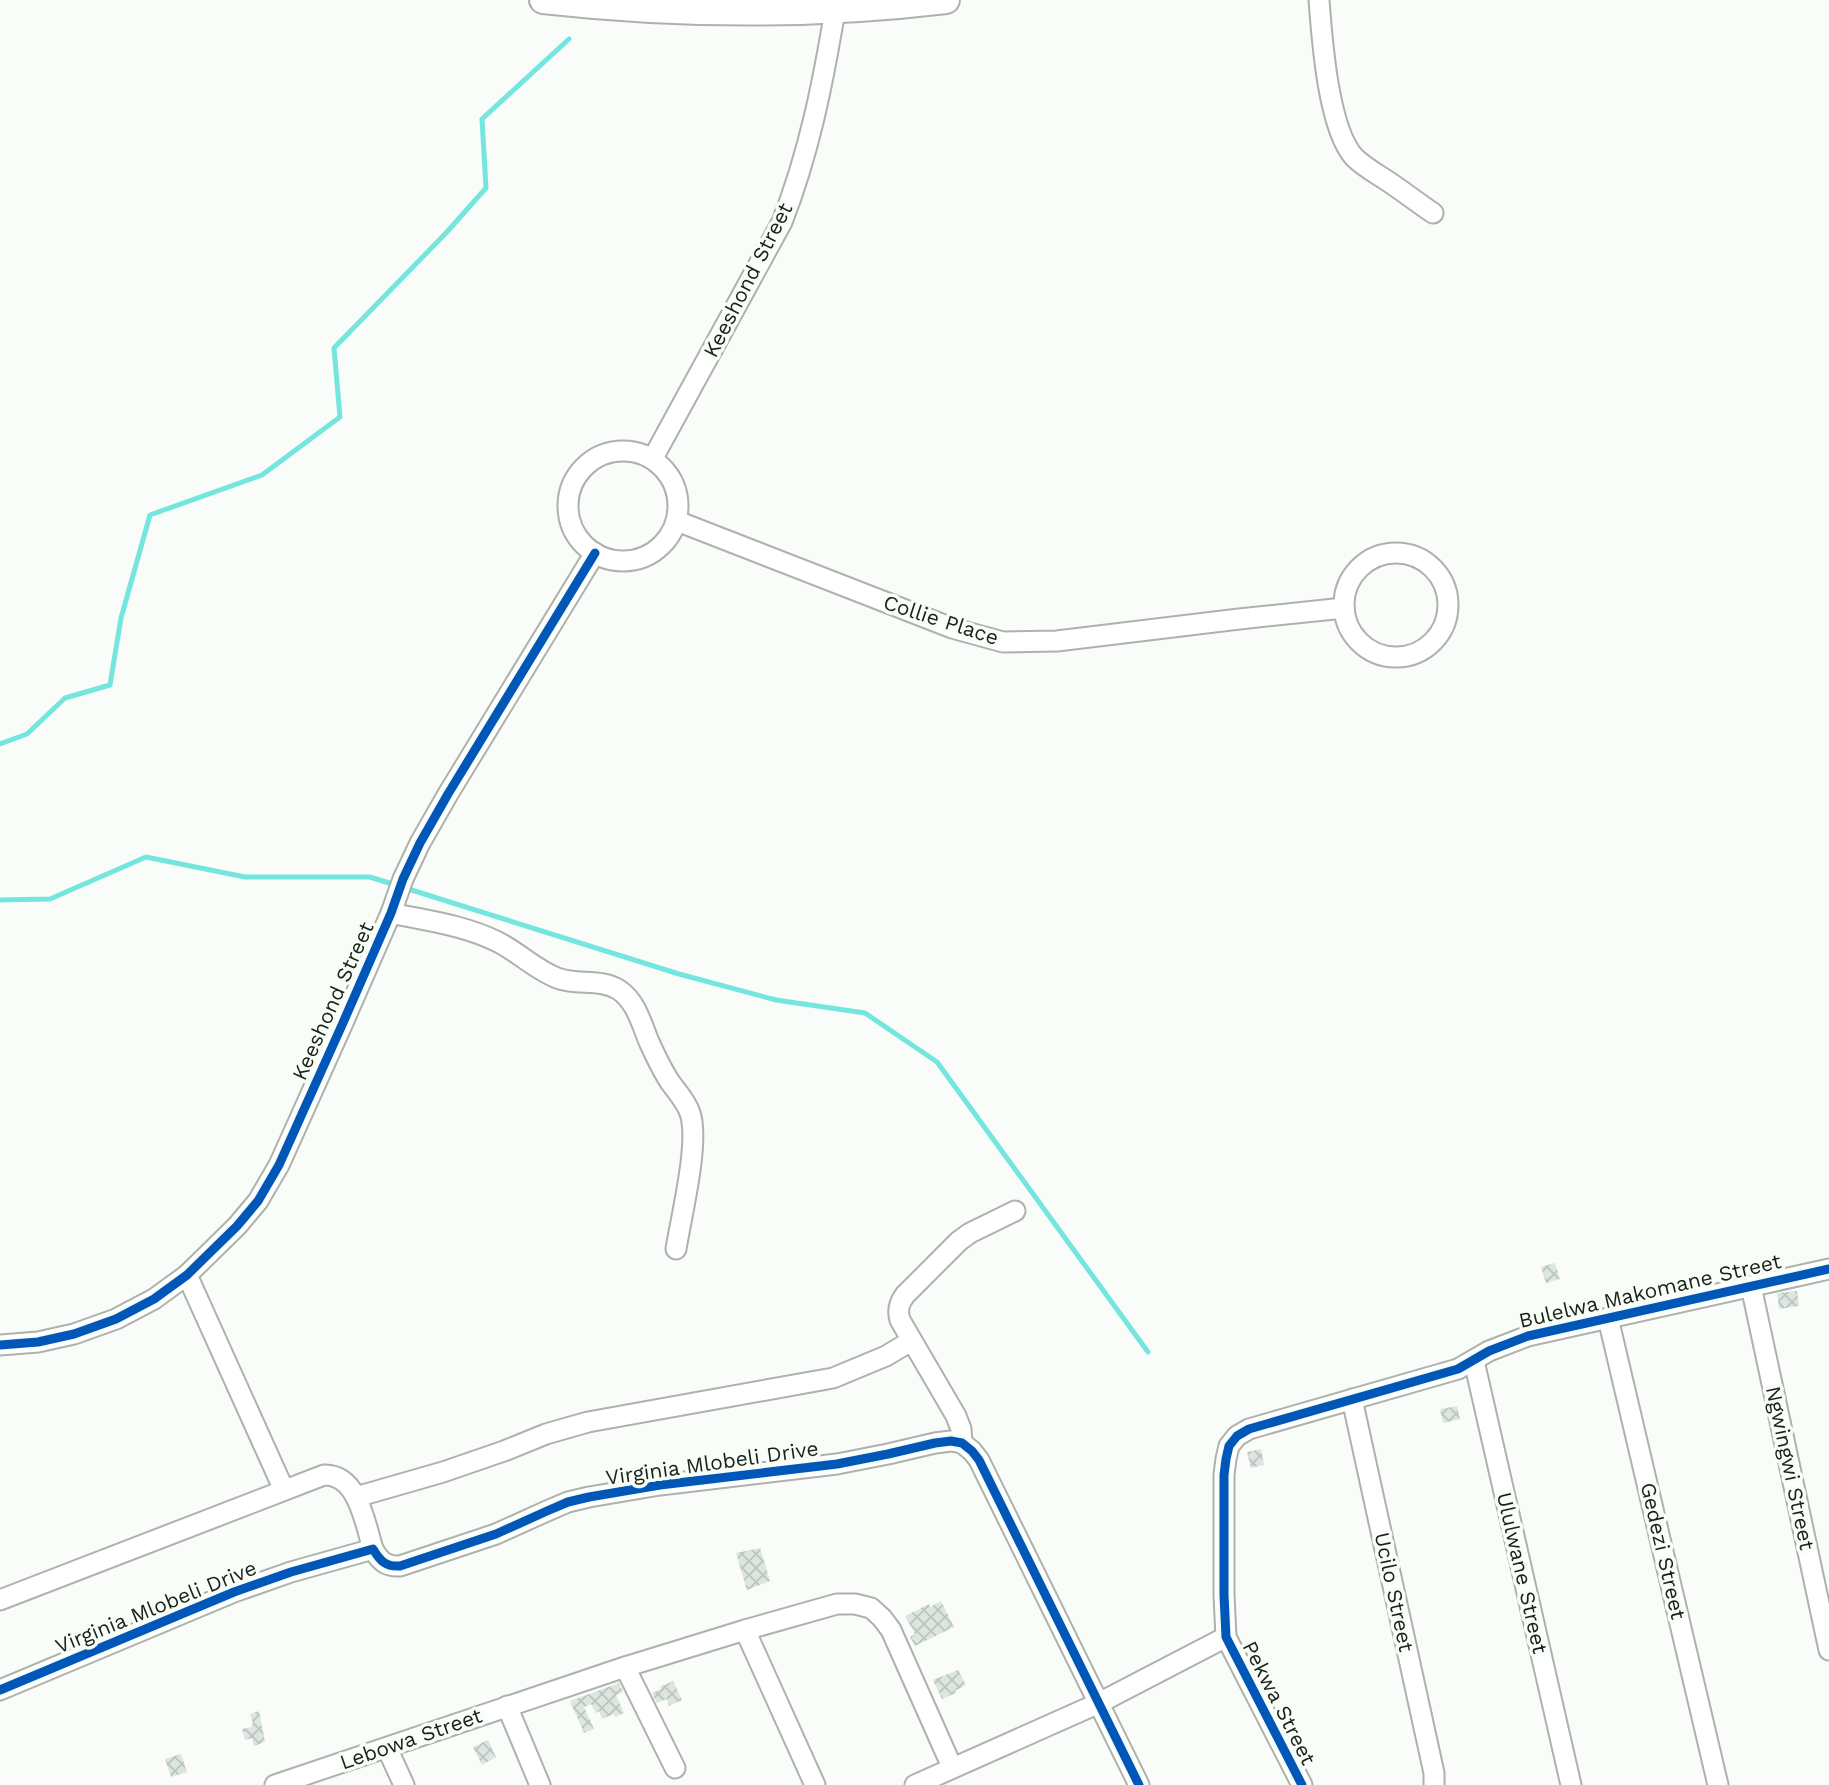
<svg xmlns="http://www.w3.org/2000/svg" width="1829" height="1785" font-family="'Work Sans',sans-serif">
  <defs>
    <pattern id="building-cross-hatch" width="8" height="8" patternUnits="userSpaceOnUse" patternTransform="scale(1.75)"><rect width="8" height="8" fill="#dce5e0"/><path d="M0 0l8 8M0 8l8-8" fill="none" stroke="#bcc4c0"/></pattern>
  </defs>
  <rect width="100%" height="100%" fill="#f9fcf9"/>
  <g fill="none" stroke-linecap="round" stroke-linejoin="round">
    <g stroke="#75e5df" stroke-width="5">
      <polyline points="0,744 27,734 65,698 110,685 121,618 150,515 262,475 340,417 334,348 446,233 486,188 482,119 569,39"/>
      <polyline points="0,900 50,899 146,857 245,877 370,877 679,974 776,1000 865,1013 937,1062 1148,1352"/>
    </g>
  </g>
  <g fill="url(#building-cross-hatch)">
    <polygon points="1555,1263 1560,1279 1546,1283 1541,1267"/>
    <polygon points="1797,1291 1799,1306 1779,1309 1777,1293"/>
    <polygon points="1457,1406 1460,1419 1443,1423 1440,1409"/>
    <polygon points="1261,1449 1264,1465 1251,1468 1247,1452"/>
    <polygon points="760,1548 770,1581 747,1590 736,1553"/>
    <polygon points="941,1601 954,1627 915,1646 910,1637 915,1634 905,1616 929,1604 930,1607"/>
    <polygon points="958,1670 966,1685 955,1691 956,1693 942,1699 933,1680"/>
    <polygon points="673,1681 682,1700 669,1706 667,1699 657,1703 652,1693 661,1689 660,1687"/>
    <polygon points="619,1683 623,1692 616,1695 624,1713 615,1717 614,1714 602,1719 599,1711 596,1713 591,1704 584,1707 594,1729 584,1733 570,1701"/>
    <polygon points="259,1711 265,1742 254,1746 252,1738 245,1740 242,1729 252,1727 251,1725 253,1724 250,1714"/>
    <polygon points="488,1740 496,1757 482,1765 473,1747"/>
    <polygon points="181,1754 187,1772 171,1777 165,1759"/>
  </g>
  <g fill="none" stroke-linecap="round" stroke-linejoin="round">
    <g stroke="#adb2ad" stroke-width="23">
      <g id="street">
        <path d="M1319,0C1322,39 1328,128 1354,157C1364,167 1377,174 1389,182C1404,192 1418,203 1433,213"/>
        <circle cx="623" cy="506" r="55"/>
        <path d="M653,458L782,222C809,153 823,83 835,10"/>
        <polyline points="677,521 952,628 1003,642 1057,641 1239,619 1344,608"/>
        <circle cx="1396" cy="605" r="52"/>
        <path d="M391,913C428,921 464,925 498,942C518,952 536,970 557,978C577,986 601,978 619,990C637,1002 642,1026 650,1044C656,1057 662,1070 670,1082C677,1092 686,1101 690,1113C700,1142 681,1217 676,1249"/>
        <polyline points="187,1275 284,1490"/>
        <polyline points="1751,1286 1829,1650"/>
        <polyline points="1608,1318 1718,1785"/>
        <polyline points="0,1345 38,1342 74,1334 116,1319 154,1299 187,1275 237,1226 258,1201 279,1165 342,1025 391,913 403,879 420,843 448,794 595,553"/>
        <polyline points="1474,1361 1571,1785"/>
        <polyline points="1352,1399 1434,1773 1434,1785"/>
        <path d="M962,1443L961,1429L956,1416L900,1320C897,1310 899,1303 905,1295L959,1241L970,1233L1015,1211"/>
        <polyline points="356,1497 443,1472 504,1451 546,1434 588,1422 833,1378 886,1356 911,1341"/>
        <path d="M0,1600L324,1475C358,1474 365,1523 373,1549"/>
        <polyline points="745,1630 815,1785"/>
        <polyline points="625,1667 675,1768"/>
        <path d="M0,1690L234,1592L291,1572L373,1549C380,1561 386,1567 400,1566L496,1534L547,1511L568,1502L589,1497L660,1485L837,1464L888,1454L935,1443L951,1441L962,1443L972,1451L979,1460L1139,1785"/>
        <polyline points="507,1706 540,1785"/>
        <polyline points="387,1748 404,1785"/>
        <polyline points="275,1785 625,1667 745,1630 837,1604 855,1604 871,1608 882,1618 891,1630 952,1767"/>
        <polyline points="915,1785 1099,1703 1226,1637"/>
        <polyline points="1302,1785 1226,1637 1224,1595 1224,1475 1226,1459 1229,1446 1237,1436 1249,1429 1458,1369 1489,1351 1528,1336 1829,1269"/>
      </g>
    </g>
    <g stroke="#adb2ad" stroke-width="30">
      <path id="secondary" d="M543,0C678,15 812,16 946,0"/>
    </g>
    <use href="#street" stroke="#fefffe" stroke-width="19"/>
    <use href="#secondary" stroke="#fefffe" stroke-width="26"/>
    <g stroke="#f8fdf8" stroke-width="13">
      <g id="cycleway">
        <polyline points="0,1345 38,1342 74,1334 116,1319 154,1299 187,1275 237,1226 258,1201 279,1165 342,1025 391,913 403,879 420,843 448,794 595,553"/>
        <path d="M0,1690L234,1592L291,1572L373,1549C380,1561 386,1567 400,1566L496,1534L547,1511L568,1502L589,1497L660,1485L837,1464L888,1454L935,1443L951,1441L962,1443L972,1451L979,1460L1139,1785"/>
        <polyline points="1302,1785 1226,1637 1224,1595 1224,1475 1226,1459 1229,1446 1237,1436 1249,1429 1458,1369 1489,1351 1528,1336 1829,1269"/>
      </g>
    </g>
    <use href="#cycleway" stroke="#0057b8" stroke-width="9"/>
  </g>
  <g text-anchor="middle" stroke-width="7" stroke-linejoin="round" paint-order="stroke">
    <g font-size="21" fill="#192219" stroke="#f8fdf8">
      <text transform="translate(748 280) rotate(-63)" y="7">Keeshond Street</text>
      <text transform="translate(941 620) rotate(18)" y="7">Collie Place</text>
      <text transform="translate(333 1001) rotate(-66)" y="7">Keeshond Street</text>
      <text transform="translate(1650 1291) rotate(-13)" y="7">Bulelwa Makomane Street</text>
      <text transform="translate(712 1463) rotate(-8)" y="7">Virginia Mlobeli Drive</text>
      <text transform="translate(1790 1468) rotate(78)" y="7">Ngwingwi Street</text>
      <text transform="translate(1663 1551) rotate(77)" y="7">Gedezi Street</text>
      <text transform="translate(1522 1573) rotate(77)" y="7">Ululwane Street</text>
      <text transform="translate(1394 1592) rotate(78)" y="7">Ucilo Street</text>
      <text transform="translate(156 1607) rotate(-22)" y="7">Virginia Mlobeli Drive</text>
      <text transform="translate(1279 1703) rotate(63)" y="7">Pekwa Street</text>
      <text transform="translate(411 1739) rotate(-19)" y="7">Lebowa Street</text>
    </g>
  </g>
</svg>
